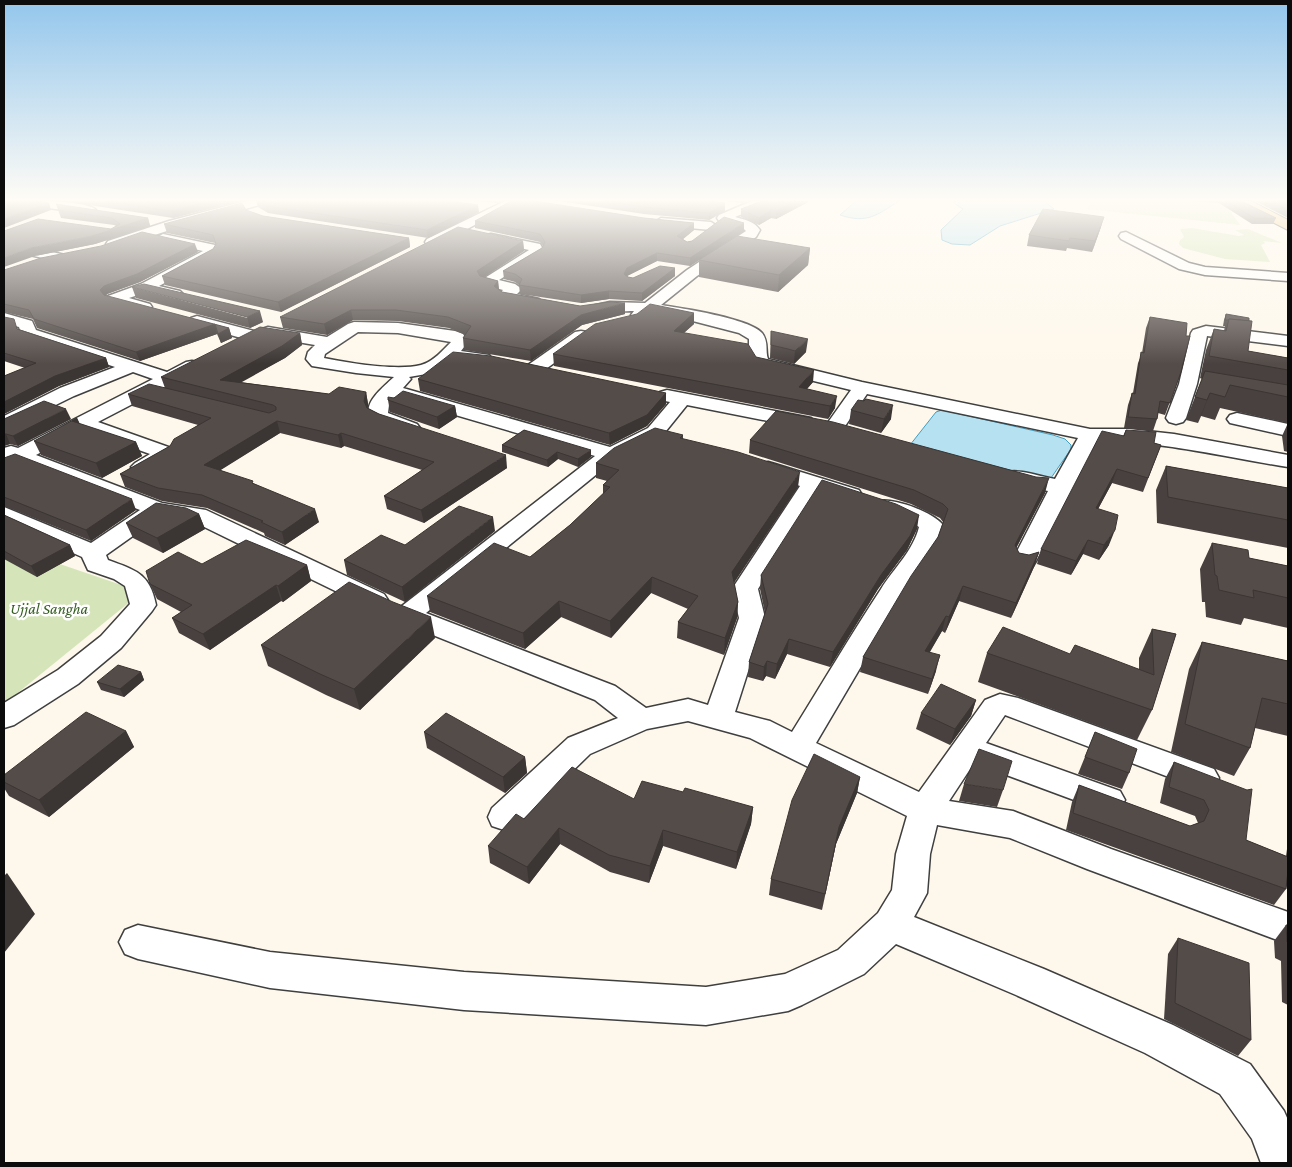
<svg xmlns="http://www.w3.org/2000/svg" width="1292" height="1167" font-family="'Crimson Pro',serif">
  <rect width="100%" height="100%" fill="#fef8ec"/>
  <g fill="#d5e5b9">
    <polygon points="1092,201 1198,201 1225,204 1240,225 1086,209"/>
    <polygon points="1192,228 1239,236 1244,235 1235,230 1248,229 1282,243 1263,241 1265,243 1261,245 1270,262 1225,259 1183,248 1179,244 1180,240 1184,237 1180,229"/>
    <polygon points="4,545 142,592 4,704"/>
  </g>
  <g fill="#b5e1f1" stroke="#429ec2">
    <path d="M856,201H899C877,215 867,224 840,215Z"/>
    <polygon points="954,201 1044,201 1054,209 1000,226 970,245 952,244 942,240 941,230 963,209 955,204"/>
    <polygon points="942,410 1053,435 1065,439 1071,445 1071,449 1051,478 1045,479 910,445 936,412"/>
  </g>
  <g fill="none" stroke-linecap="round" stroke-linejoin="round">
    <g stroke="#3f3f3f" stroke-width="3">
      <g id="street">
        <path d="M38,201C49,201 89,202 96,210L90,214L42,207L38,206L36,203Z"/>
        <polygon points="246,201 265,201 263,204 179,227 118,247 108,247 106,244 108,241 169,221"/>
        <polygon points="505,201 520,201 437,245 427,245 425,242 427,239"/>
        <path d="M752,201H768L766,204L735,217C745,220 754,221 760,230L756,237L697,276L661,305C681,308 751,319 762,333C769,342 765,351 768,359L862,382L1090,429H1129L1174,434L1288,455V467C1224,457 1162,441 1097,441L1036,561L1033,566L1024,568L1015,566L1012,561L1048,491L1007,482L1004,477L1007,472C1022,469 1040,477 1055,479L1078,438L867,394L841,432L834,434L827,432L824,428L851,390L756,367L749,358V339L739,333L685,319L651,313C645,318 642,320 633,318L631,315L634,311C620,310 599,316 587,313L585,310L587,307L610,302L645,303L687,270L746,231L743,228L719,221L717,218L719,215Z"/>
        <polygon points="661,218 711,222 717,226 711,230 657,225 655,222"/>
        <polygon points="1126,232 1189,263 1205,267 1288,273 1288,281 1205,275 1179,269 1121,239 1119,236 1121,233"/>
        <polygon points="163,234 215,245 217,253 215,256 159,286 180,291 183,294 180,297 175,299 147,292 129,298 150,304 152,307 150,310 144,312 108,302 105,299 108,296 141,284 203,251 158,241 156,238"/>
        <polygon points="491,234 540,244 544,251 542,254 499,280 515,284 522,289 517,294 539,299 542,302 539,305 534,307 500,299 497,296 503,290 482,284 480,281 529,250 486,241 484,238 486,235"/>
        <polygon points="4,241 65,255 67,258 60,262 4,249"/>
        <path d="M4,313L32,321L36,330L167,372L186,362L192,361L198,362L201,366L198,370L98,422L174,449L177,453C169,464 148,475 135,471L131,467L135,463L150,454L83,430L36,455L162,503L206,510L384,594L388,600L384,606L375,608L366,606L192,521L161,516L106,555L108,560C135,570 150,573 156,605L152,611L121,648L78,684L14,725L4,728V703L58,670L101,636L130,604L125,586L114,579L88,570L82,557L4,522V507L91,543L140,510L20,463L4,469V448L11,446L18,448L153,379L133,372L74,396L11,427L4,429V416L60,388L115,367L22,336L19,327L4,323Z"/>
        <polygon points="197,316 258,332 260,336 258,340 252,341 191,324 189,321 191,318"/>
        <path d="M354,322L398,323L455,331L463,334L468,342L461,351L489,355L492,359L489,363L483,364L452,361L432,373L409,377L411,379L403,388L610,447L648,428L670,402L660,400L658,396L660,392L667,390L811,418L814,422L811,426L804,428L687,405L662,436L613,461L426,613L615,686L646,708L688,699L708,705L739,618L732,589L800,486L761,472L757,468L761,464L768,462L775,464L859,490L862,495L859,500L851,502L818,492L758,589L765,618L735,712L770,721L792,732C822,684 850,636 881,589C894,568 913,551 919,527L914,524L879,511L876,506L879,501C894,498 933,512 943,525L933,551L906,590L816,743L919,792L985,700L1000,694L1018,698L1214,769L1219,778L1214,787L1203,790L1005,715L986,743L1120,791L1125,800L1120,809L1109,813L974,763L949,801L1013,811L1111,849L1288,912V944L1087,869L1010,838L937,825L930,854L927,893L914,917L1044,969L1173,1025L1250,1064L1284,1111L1288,1120V1163H1261L1252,1139L1220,1094L1145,1053L1016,995L896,944L864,974L802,1005L788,1011L706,1025L464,1010L270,988L138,959L125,954L119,942L125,930L138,925L270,952L464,972L706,987L785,974L838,950L878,913L892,890L896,854L907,816L750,738L688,721L647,729L590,754L516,826L504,830L492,826L488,817L492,808L568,738L618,718L595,700L398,621L394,615L398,609L595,456L394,397L389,405L388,413L417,424L420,428L417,432C407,435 399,431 390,428C351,415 374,395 394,377L356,373L312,366L306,359L308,352L315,345L268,337L262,335L260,332L262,329L268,327L327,337L348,324ZM358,332L398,333L451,342C443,350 433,362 421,365C397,371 349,363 324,358L325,354Z"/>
        <polygon points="1206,326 1288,336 1288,346 1207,336 1197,384 1186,418 1183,422 1176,424 1169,422 1166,418 1179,384 1191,333 1193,330"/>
        <polygon points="581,331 587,332 589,336 587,340 540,373 534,374 528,373 525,369 528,365 575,332"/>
        <polygon points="1237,413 1288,424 1288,436 1230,423 1227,419 1230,415"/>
      </g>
    </g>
    <g stroke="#1d1d1d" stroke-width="2">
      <polygon id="primary" points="1235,201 1251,201 1288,220 1288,230 1237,204"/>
    </g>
    <use href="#street" fill="#fff" fill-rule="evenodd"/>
    <use href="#primary" fill="#eebf6c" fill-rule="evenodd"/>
  </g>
  <g fill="#48413f">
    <polygon points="63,201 240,201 173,218"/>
    <polygon points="256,201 449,201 479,212 428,238 268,213 258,207"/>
    <polygon points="478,201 502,201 497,203"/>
    <polygon points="559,201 710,201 725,203 725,211 709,220 644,214"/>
    <polygon points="728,201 748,201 742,203"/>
    <polygon points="762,201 810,201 776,219 771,218 759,225 741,217 741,209"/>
    <polygon points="1191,201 1241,201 1276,218 1273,224 1252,224 1219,203"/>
    <polygon points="1255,201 1288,201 1288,218"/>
    <polygon points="56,204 148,218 150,226 95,244 35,256 111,229 116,226 114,225 61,218"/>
    <polygon points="246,210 263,216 409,238 410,247 281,312 165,285 162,276 213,249 216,245 215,243 167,233 164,224"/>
    <polygon points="644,218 694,223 694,230 683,239 687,242 744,231 690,266 657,261 627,276 628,277 633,278 675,268 675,276 642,301 609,299 581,303 520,294 519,285 515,282 504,279 503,271 542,248 543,246 540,242 475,228 475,221"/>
    <polygon points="1101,227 1092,252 1067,248 1066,251 1027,246 1029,235"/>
    <polygon points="523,241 524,251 484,277 498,281 499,290 502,292 625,314 582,325 531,361 464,350 463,338 466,335 449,328 398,321 353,320 327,335 283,328 280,317"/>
    <polygon points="810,248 808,265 778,292 699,277 699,260"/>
    <polygon points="198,252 140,282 107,294 106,296 229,328 232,338 221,343 217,334 140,361 37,328 33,319 4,312 4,270"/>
    <polygon points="132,287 263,322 250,328 136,298"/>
    <polygon points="694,313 694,324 684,333 756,357 813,382 807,389 835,408 828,419 554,366 553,354"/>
    <polygon points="1226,314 1248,351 1288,358 1288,452 1284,451 1282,436 1288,423 1220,408 1215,420 1201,416 1198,423 1186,420 1202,379 1200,378 1206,350 1214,329 1224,331 1225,326 1223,326 1224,320"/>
    <polygon points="4,317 18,329 106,358 109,367 59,386 4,414 4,376 25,368 4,361"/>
    <polygon points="1150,317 1181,372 1165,415 1158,413 1157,419 1153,431 1124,428 1128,405 1132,393 1133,393 1138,363 1142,353 1146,328"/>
    <polygon points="771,331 806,352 794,364 770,358"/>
    <polygon points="300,333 302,345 285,358 240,382 329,394 366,392 368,404 368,408 379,414 507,468 424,523 387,509 384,496 422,470 344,446 341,448 280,433 220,470 253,483 319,522 285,545 265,536 264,533 207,508 162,501 125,487 120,474 170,446 198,425 132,406 128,394 165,388 161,377"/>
    <polygon points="418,379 666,404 647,426 610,445 420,391"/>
    <polygon points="388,400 455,406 457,417 439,429 390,412"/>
    <polygon points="851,410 891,419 881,433 849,424"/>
    <polygon points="77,418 80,424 136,442 142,456 102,478 41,455 34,441"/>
    <polygon points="4,419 71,419 18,446 10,444 4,446"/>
    <polygon points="524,430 591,457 578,467 558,459 548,467 502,452 502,445"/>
    <polygon points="1126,430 1154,443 1161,445 1143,492 1112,483 1098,509 1109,545 1099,560 1083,554 1071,575 1037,564 1041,549 1123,436"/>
    <polygon points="683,435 683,439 798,487 734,583 738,602 737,618 724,655 677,638 678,622 688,609 651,593 611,638 561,617 525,649 430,612 427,596 530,557 570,525 603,494 603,485 607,481 596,478 596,463"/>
    <polygon points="750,440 1045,493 1016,548 1019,553 1029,555 1039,552 1034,567 1011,618 959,601 945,633 942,631 930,652 936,671 928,694 860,672 863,657 938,537 943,522 940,518 911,504 749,453"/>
    <polygon points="4,458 136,510 91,541 4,506"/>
    <polygon points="1166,466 1288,488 1288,548 1157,523 1156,490"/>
    <polygon points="199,514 205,529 163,553 133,538 126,523"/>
    <polygon points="4,515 70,545 75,556 37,577 4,559"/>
    <polygon points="917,529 907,550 878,589 830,667 787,654 775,679 766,676 763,681 748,677 749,662 765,613 760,589 761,575"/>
    <polygon points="495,531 405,602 347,575 344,560"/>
    <polygon points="1212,543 1249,558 1288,566 1288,628 1244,618 1241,625 1206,617 1205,602 1202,602 1200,569"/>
    <polygon points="202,564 307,565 311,581 283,602 281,601 210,650 179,633 172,618 181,612 157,599 150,584"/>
    <polygon points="1152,629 1176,634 1152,710 1137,740 978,682 987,653 1070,654 1139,669 1139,658"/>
    <polygon points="435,638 360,710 326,695 268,666 261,645"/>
    <polygon points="1202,642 1288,661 1288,736 1255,728 1250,748 1234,776 1171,752 1189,669"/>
    <polygon points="141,672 144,680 124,697 101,690 97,682"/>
    <polygon points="976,700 971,716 950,745 916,729 921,713"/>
    <polygon points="126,731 134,747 49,817 9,796 4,788 4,775"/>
    <polygon points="424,732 525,757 527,773 505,793 427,748"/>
    <polygon points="1095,732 1129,773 1122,789 1078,774"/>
    <polygon points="1174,762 1246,840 1286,856 1288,842 1288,886 1287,885 1286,889 1274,905 1066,830 1072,802 1079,785 1190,826 1198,823 1195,816 1160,803 1165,779"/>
    <polygon points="860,777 857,793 836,844 822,910 769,895 771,879"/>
    <polygon points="964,784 1003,790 997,807 959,801"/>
    <polygon points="683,792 753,807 751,824 736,869 663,846 649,883 610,872 560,844 529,884 490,863 488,846 524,819 634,799"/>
    <polygon points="1286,925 1288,925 1288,1005 1282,1002 1281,961 1275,958 1274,941"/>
    <polygon points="1178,938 1251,1040 1238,1056 1164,1019 1168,954"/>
  </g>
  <g fill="#3b3533">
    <polygon points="209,201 240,201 173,218 171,211"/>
    <polygon points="796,201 810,201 776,219 776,211"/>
    <polygon points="49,203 51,210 4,228 4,219"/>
    <polygon points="725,203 725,211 709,220 709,213"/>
    <polygon points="478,205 479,212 428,238 427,230"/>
    <polygon points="771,210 771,218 759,225 759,218"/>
    <polygon points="1104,217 1101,227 1092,252 1095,241"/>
    <polygon points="148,218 150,226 95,244 35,256 4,267 4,258 31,248 92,236"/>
    <polygon points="694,223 694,230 677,244 677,236"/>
    <polygon points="744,223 744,231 690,266 690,258"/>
    <polygon points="409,238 410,247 281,312 278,302"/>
    <polygon points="523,241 524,251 478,281 477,271"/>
    <polygon points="195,244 198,252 140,282 107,294 103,299 100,290 104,286"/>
    <polygon points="810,248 808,265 778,292 779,275"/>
    <polygon points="657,253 657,261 627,276 624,282 624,274 627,268"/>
    <polygon points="675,268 675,276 642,301 642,293"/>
    <polygon points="498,281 499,291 494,286"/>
    <polygon points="609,291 609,299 581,303 581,295"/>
    <polygon points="625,303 625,314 582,325 531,361 530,350 581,315"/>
    <polygon points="351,310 353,320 327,335 324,324"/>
    <polygon points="260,311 263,322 250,328 247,317"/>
    <polygon points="694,313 694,324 673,342 674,331"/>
    <polygon points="215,324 217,334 140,361 136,352"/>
    <polygon points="229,328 232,338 221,343 218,334"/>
    <polygon points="300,333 302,345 285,358 224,392 220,380"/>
    <polygon points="808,339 806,352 794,364 795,351"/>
    <polygon points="106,358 109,367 59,386 4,414 4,402 55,376"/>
    <polygon points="814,370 813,382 798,399 799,387"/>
    <polygon points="366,392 368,404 367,414 364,401"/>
    <polygon points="666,393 666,404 647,426 610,445 609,433"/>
    <polygon points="1210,393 1201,416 1198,423 1207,400"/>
    <polygon points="837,396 835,408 828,419 830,406"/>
    <polygon points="893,405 891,419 881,433 884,419"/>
    <polygon points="455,406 457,417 439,429 437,417"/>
    <polygon points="66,409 71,419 18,446 13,436"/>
    <polygon points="77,418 83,432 72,421"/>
    <polygon points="277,421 280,433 208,478 204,465"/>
    <polygon points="341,433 344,446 341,448 338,435"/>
    <polygon points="4,434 6,434 10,444 4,446"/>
    <polygon points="136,442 142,456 102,478 96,463"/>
    <polygon points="591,450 591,457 578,467 578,459"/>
    <polygon points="557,452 558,459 548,467 547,460"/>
    <polygon points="506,455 507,468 424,523 421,510"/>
    <polygon points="1117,469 1112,483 1091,522 1096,508"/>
    <polygon points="800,472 798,487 730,588 732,572"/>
    <polygon points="1049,478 1045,493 1010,560 1015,545"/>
    <polygon points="132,499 136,510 91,541 86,530"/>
    <polygon points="315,509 319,522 285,545 282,532"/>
    <polygon points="199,514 205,529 163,553 157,538"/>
    <polygon points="919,515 917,529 907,550 878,589 830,667 833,652"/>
    <polygon points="493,517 495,531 405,602 402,587"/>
    <polygon points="1115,530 1109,545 1099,560 1104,545"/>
    <polygon points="1088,540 1083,554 1071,575 1076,561"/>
    <polygon points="70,545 75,556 37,577 31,566"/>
    <polygon points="1039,552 1034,567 1011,618 1016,603"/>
    <polygon points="307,565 311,581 283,602 278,586"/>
    <polygon points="652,577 651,593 611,638 610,621"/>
    <polygon points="276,585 281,601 210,650 203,634"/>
    <polygon points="963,586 959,601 945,633 949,617"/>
    <polygon points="559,601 561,617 525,649 523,633"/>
    <polygon points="738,602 737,618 724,655 725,638"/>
    <polygon points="946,616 942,631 921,666 925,651"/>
    <polygon points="431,617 435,638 360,710 354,689"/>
    <polygon points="789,639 787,654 775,679 777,664"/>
    <polygon points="940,655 936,671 928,694 932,679"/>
    <polygon points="767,661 766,676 763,681 764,667"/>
    <polygon points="141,672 144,680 124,697 120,689"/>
    <polygon points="976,700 971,716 950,745 955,729"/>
    <polygon points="126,731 134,747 49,817 39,800"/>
    <polygon points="525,757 527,773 505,793 503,777"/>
    <polygon points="860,777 857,793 836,844 822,910 839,827"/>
    <polygon points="753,807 751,824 736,869 737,852"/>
    <polygon points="559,828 560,844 529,884 527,867"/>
    <polygon points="663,830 663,846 649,883 650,866"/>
    <polygon points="7,873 35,914 4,953 4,876"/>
  </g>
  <g fill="#544c49" stroke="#3b3533">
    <polygon points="4,201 38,201 49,203 4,219"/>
    <polygon points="107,201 209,201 171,211"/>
    <polygon points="258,201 449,201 478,205 427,230 267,206"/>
    <polygon points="511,201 534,201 644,218 694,223 677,236 687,242 692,241 724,217 744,223 690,258 657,253 627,268 624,274 628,277 633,278 660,266 675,268 642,293 609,291 581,295 519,285 522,279 515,274 503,271 542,248 545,242 540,234 475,221"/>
    <polygon points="606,201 710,201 725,203 709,213 644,207"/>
    <polygon points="762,201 796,201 776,211 771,210 759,218 741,209"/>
    <polygon points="1226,201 1241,201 1276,218 1254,218"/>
    <polygon points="1269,201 1288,201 1288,210"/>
    <polygon points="242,203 246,210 263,216 409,238 278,302 162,276 213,249 216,244 213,235 164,224"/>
    <polygon points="56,204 148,218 92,236 31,248 4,258 4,231 38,219 111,229 120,224 112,218 58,210 60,207"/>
    <polygon points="1043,209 1104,217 1095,241 1070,238 1069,241 1029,235"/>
    <polygon points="458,227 523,241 477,271 480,276 498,281 494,286 502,292 580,306 609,302 625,303 581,315 530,350 463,338 471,326 448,317 396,310 351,310 324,324 280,317"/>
    <polygon points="142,232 195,244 137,274 104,286 100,290 104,295 229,328 218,334 215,324 136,352 34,319 29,310 4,304 4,270 41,258 101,246"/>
    <polygon points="737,236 810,248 779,275 699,260"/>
    <polygon points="144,284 260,311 247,317 132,287"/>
    <polygon points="650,304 694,313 674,331 748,344 756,357 814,370 799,387 837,396 830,406 553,354 595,324 637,314"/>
    <polygon points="1226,314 1249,318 1249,321 1229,319 1228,320 1225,320"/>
    <polygon points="4,317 14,319 17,329 106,358 55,376 4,402 4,376 36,363 4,353"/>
    <polygon points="1150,317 1187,323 1186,336 1190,336 1181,372 1170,403 1160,401 1157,419 1128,417 1132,393 1135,394 1141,352 1144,353"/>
    <polygon points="1229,319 1252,321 1248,351 1288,358 1288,370 1209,356 1214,329 1226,331"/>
    <polygon points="260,327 300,333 282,346 220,380 329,394 339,387 366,392 364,401 367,408 379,414 506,455 421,510 384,496 434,462 341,433 338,435 277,421 204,465 253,481 252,483 315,509 282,532 261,522 263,521 202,495 158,488 120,474 170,446 174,439 211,418 128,394 149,384 269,413 276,410 276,407 273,405 161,377"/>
    <polygon points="771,331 808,339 795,351 788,349 771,345"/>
    <polygon points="453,352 491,356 666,393 647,415 609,433 418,379"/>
    <polygon points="1205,371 1288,385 1288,397 1230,385 1225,397 1210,393 1207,400 1195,397"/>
    <polygon points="403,391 455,406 437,417 388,400 388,397 394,398"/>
    <polygon points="866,399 893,405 884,419 851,410 858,400 864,401"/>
    <polygon points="44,401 66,409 13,436 6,434 4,434 4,419"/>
    <polygon points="776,411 833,422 1036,477 1049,478 1015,545 1019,553 1029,555 1039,552 1016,603 963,586 949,617 946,616 925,651 940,655 932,679 863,657 911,576 938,537 948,509 943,504 914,490 750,440"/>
    <polygon points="77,418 72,421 136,442 96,463 34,441"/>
    <polygon points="655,428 683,435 680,438 738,452 800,472 732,572 738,602 725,638 678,622 698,596 652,577 610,621 559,601 523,633 427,596 494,543 530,557 570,525 610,487 603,485 619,470 596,463 614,448"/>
    <polygon points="524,430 591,450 578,459 557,452 547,460 502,445"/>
    <polygon points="1126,430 1156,432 1154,443 1161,445 1148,478 1117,469 1096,508 1118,515 1115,530 1104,545 1088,540 1076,561 1041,549 1102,431 1124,436"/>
    <polygon points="15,454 132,499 86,530 4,497 4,458"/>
    <polygon points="1166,466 1288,488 1288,520 1168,497"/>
    <polygon points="822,480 896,504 919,515 910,536 881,575 833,652 789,639 777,664 767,661 764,667 749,662 768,604 761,575"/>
    <polygon points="156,503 186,508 199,514 157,538 126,523"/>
    <polygon points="459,506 493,517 402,587 344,560 381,535 405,545"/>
    <polygon points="4,515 70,545 31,566 4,551"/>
    <polygon points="246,540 307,565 278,586 276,585 203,634 172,618 192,605 150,584 146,571 178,552 202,564"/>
    <polygon points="1212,543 1248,550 1249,558 1288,566 1288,598 1253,590 1254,598 1219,590 1217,576 1215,575"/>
    <polygon points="349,582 393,602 431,617 354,689 320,674 261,645"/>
    <polygon points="1003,627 1070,654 1075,645 1154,675 1152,629 1176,634 1152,710 987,653"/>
    <polygon points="1202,642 1288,661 1288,704 1262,698 1250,748 1185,724"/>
    <polygon points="118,665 141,672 120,689 97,682"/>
    <polygon points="941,684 976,700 955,729 921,713"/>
    <polygon points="86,712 126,731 39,800 4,782 4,775"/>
    <polygon points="446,713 525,757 503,777 424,732"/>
    <polygon points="1095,732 1137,749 1129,773 1085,757"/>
    <polygon points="979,749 1012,761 1003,790 964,784"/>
    <polygon points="814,754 860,777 839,827 825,894 771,879 792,800"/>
    <polygon points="1174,762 1247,790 1252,789 1246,840 1288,857 1288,870 1286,889 1073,813 1079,785 1190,826 1204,821 1209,810 1204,800 1169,787"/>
    <polygon points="572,767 634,799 642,781 683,792 685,788 753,807 737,852 663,830 650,866 609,855 559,828 527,867 488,846 516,814 524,819"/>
    <polygon points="1286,925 1288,925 1288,943 1287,942"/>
    <polygon points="1178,938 1249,963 1251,1040 1175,1003"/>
  </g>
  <linearGradient id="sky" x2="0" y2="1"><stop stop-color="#93c6ec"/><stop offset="0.55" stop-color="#fffcf6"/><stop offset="1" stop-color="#fffcf6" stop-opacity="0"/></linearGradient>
  <rect width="1292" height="364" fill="url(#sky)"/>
  <g text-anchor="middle" stroke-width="5" stroke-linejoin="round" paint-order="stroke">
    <g font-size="16" font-style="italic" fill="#355e22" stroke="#fff">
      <text x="49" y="614">Ujjal Sangha</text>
    </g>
  </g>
  <rect width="1292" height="1167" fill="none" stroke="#0c0c0c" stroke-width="10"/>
</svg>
